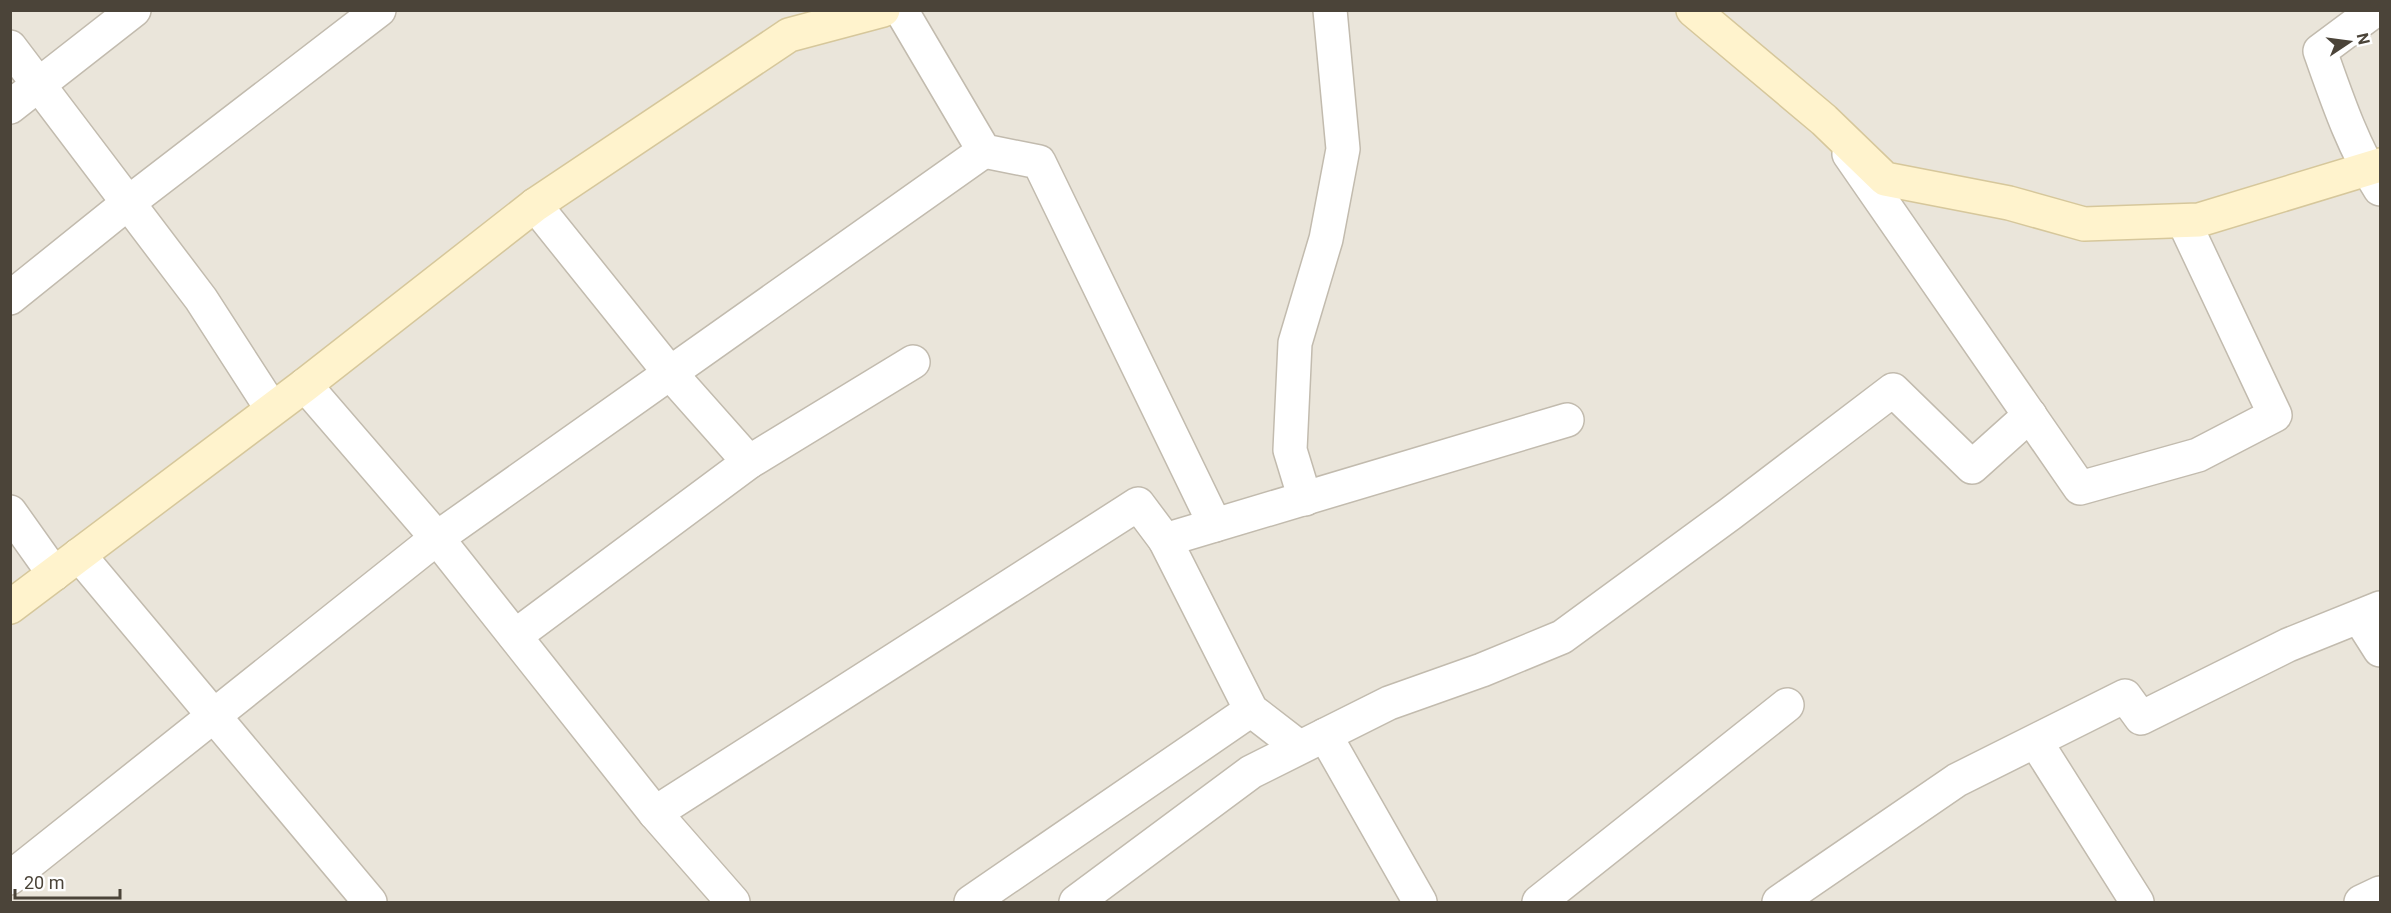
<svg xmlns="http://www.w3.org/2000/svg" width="2391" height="913" font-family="Roboto,sans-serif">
  <rect width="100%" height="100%" fill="#f6f3ec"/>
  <rect fill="#eae5da" x="11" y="11" width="2369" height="891"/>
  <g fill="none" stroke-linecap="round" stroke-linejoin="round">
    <g stroke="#c2bbae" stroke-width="36">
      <g id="street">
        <polyline points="901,10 984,151 1039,162 1215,525"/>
        <path d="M2375,10L2320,51C2337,99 2353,147 2380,189"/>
        <polyline points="10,47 201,299 272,409"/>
        <polyline points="10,107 134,10"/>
        <polyline points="1849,154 2080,488 2198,455 2275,415 2184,222"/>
        <polyline points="535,205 670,373 749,462 913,362"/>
        <polyline points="10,298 128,203 379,10"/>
        <polyline points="305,385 437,538 655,813 733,902"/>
        <polyline points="1305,499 1290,450 1295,343 1326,239 1343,149 1330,10"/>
        <polyline points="10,512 54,574"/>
        <polyline points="79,555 370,902"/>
        <polyline points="2359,617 2380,650"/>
        <polyline points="515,636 749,462"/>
        <polyline points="1325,735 1420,902"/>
        <polyline points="2036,742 2137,902"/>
        <polyline points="1299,747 1251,710 1165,540 1567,420"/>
        <polyline points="655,813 1138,504 1165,540"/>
        <polyline points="10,878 437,538 984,151"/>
        <polyline points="971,902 1251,710"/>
        <polyline points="1076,902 1251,772 1389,703 1482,670 1562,637 1730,514 1893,390 1972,467 2030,415"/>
        <polyline points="1539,902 1787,705"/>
        <polyline points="1779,902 1957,780 2125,696 2141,718 2288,645 2380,608"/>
        <polyline points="2361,902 2380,893"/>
      </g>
    </g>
    <g stroke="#d6c79b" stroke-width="36">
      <g id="secondary">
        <polyline points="1693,10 1824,120 1885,179 2009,203 2084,224 2199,220 2380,165"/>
        <polyline points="10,607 305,385 535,205 789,35 883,10"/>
      </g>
    </g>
    <use href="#street" stroke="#fff" stroke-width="33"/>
    <use href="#secondary" stroke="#fff3cd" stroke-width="33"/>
  </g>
  <rect width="2391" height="913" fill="none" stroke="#4b4439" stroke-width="24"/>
  <g transform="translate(2349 42) rotate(77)" stroke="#ffffff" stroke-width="4.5" paint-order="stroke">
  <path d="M0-4.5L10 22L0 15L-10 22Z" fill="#4b4439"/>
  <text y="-9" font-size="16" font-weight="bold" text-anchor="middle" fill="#4b4439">N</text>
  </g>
  <path d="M15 889v9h105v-9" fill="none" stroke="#4b4439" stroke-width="3"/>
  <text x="24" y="889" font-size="18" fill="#4b4439" stroke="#ffffff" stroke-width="4.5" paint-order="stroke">20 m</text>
</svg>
